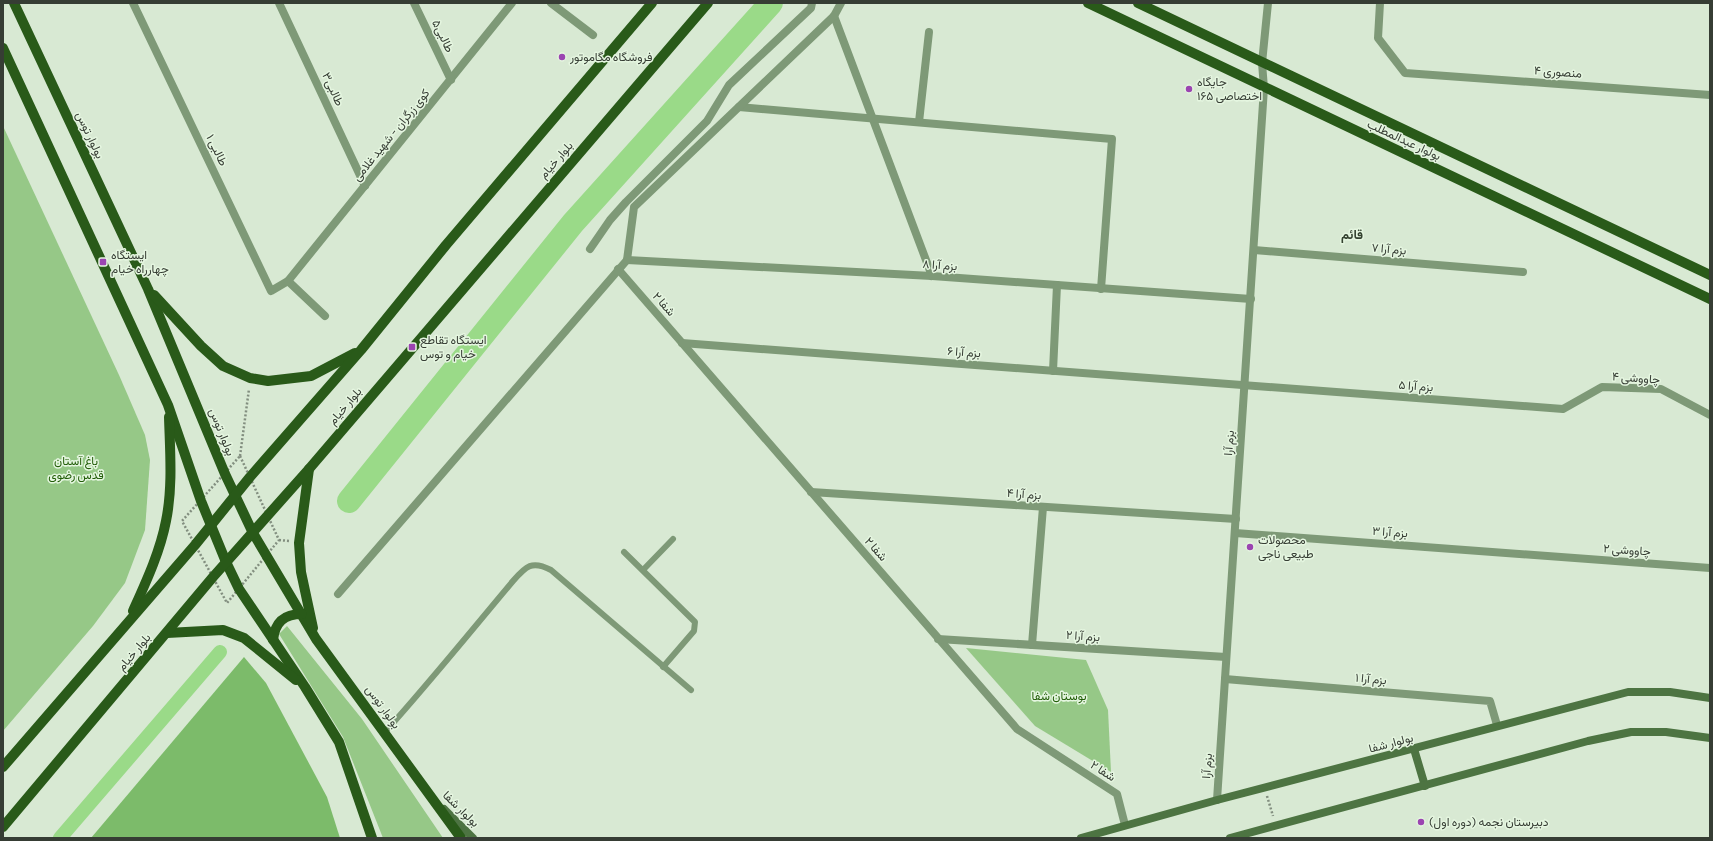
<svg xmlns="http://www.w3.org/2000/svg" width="1713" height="841" font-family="Commissioner,Vazirmatn,sans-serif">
  <rect width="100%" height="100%" fill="#d8e9d3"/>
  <g fill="#96c887">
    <polygon points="3,126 119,375 145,435 150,460 145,530 125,583 93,626 3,731"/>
    <polygon points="287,626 362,719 443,838 383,838 343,737 279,634"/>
    <polygon points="966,648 1086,660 1108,710 1111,772 1035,726"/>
  </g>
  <polygon fill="#7cbb6a" points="244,657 266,683 327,797 340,838 91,838"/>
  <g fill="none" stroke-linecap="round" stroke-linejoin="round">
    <polyline stroke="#9ada88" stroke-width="14" points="60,838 220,652"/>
    <polyline stroke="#9ada88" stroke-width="24" points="349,501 573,223 771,3"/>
    <g stroke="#828e7f" stroke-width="2.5" stroke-dasharray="2 2" stroke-linecap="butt">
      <polygon points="240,456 279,540 227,603 182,521"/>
      <polyline points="240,456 249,389"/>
      <polyline points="279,540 289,541"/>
      <polyline points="1267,796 1273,816"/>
    </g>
    <g stroke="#7e9977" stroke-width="6">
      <polyline points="624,552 695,622 694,631 663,667"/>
      <polyline points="643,570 673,539"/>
      <path d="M385,732C429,683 471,631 513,581C526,566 532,560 551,570L691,690"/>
    </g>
    <g stroke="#7e9977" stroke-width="8">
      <polyline points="133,3 271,291 288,281 512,3"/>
      <polyline points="279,3 365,186"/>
      <polyline points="414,3 451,80"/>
      <polyline points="551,3 593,35"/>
      <polyline points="1380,3 1378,38 1405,73 1710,95"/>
      <polyline points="834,16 932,276"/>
      <polyline points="739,107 1112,139 1101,289"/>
      <polyline points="919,122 929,32"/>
      <polyline points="590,249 610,220 626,202 707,121 729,85 811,8 812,3"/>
      <polyline points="1254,250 1523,272"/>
      <polyline points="627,260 932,276 1251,299"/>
      <polyline points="618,269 1017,729 1117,794 1125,825"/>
      <polyline points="288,281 325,316"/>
      <polyline points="682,343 1563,409 1602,387 1661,389 1710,415"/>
      <polyline points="1053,371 1057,285"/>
      <polyline points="811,492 1236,519"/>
      <polyline points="1235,533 1710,568"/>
      <polyline points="338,594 627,260 634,207 834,16 841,3"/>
      <polyline points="938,639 1226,657"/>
      <polyline points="1032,645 1043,507"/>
      <polyline points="1225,679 1490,701 1497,725"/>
      <polyline points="1217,800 1264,88 1262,63 1268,3"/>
    </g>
    <g stroke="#4d7442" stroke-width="8">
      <polyline points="1414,749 1425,786"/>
      <polyline points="444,809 473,838"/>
      <polyline points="1081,838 1217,800 1628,692 1670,692 1710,698"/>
      <polyline points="1230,838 1588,741 1631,732 1666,732 1710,738"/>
    </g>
    <g stroke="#295a19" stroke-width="10">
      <polyline points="14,3 148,289 225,474 253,533 316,639 461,838"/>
      <polyline points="1088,3 1710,299"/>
      <polyline points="1138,3 1710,275"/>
      <polyline points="3,48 168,405 201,501 226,562 239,589 305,687 339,742 372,838"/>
      <polyline points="154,295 201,346 223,366 250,378 268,381 311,376 355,353"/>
      <polyline points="309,469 299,543 301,572 313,628"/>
      <path d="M133,611C146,582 160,552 166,521C173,487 170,451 169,417"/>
      <polyline points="167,633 223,630 244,638 296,680"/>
      <path d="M273,640C275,622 284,614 302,614"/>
      <polyline points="3,767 195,545 250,477 361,350 446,245 652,3"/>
      <polyline points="3,827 213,577 309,469 708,3"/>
    </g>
  </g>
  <g fill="#9b44b1" stroke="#e5f6e0" stroke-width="1.5">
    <circle cx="562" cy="57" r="4"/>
    <circle cx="1189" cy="89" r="4"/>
    <rect x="99" y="258" width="8" height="8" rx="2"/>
    <rect x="408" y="343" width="8" height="8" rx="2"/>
    <circle cx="1250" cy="547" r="4"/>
    <circle cx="1421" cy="822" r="4"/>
  </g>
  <g text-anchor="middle" stroke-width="3" stroke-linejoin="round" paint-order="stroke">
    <g font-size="12" fill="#363d34" stroke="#e5f6e0">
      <text transform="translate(443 36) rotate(64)" y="4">طالبی۵</text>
      <text transform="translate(1558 72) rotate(4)" y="4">منصوری ۴</text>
      <text transform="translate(333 89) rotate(65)" y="4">طالبی۳</text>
      <text transform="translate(90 135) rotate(65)" y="4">بولوار توس</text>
      <text transform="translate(391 135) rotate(-51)" y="4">کوی زرگران - شهید غلامی</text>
      <text transform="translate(1404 140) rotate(25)" y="4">بولوار عبدالمطلب</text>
      <text transform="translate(217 150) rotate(64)" y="4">طالبی ۱</text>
      <text transform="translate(556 160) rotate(-49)" y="4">بلوار خیام</text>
      <text transform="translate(1389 249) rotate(5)" y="4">بزم آرا ۷</text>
      <text transform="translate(940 265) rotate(4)" y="4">بزم آرا ۸</text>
      <text transform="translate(664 304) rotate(49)" y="4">شفا ۲</text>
      <text transform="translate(964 352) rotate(4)" y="4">بزم آرا ۶</text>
      <text transform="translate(1636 378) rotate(4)" y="4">چاووشی ۴</text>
      <text transform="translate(1416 386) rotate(4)" y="4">بزم آرا ۵</text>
      <text transform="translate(345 406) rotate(-50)" y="4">بلوار خیام</text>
      <text transform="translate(222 432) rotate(68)" y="4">بولوار توس</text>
      <text transform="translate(1229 443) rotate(-86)" y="4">بزم آرا</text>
      <text transform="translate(1024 494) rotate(4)" y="4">بزم آرا ۴</text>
      <text transform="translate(1390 532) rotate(4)" y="4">بزم آرا ۳</text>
      <text transform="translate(876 549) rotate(49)" y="4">شفا ۲</text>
      <text transform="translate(1627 550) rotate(4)" y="4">چاووشی ۲</text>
      <text transform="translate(1083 636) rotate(4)" y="4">بزم آرا ۲</text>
      <text transform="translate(134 652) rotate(-50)" y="4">بلوار خیام</text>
      <text transform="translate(1371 679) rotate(5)" y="4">بزم آرا ۱</text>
      <text transform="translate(383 707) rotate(54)" y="4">بولوار توس</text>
      <text transform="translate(1391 743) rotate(-15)" y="4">بولوار شفا</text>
      <text transform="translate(1207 766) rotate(-86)" y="4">بزم آرا</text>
      <text transform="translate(1103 771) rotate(33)" y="4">شفا ۲</text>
      <text transform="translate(461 809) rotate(44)" y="4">بولوار شفا</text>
    </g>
    <g font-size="12" fill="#363d34" stroke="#e5f6e0" text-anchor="start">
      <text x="570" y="61">فروشگاه مگاموتور</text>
      <text x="1197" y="86">جایگاه<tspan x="1197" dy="14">اختصاصی ۱۶۵</tspan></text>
      <text x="111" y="259">ایستگاه<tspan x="111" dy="14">چهارراه خیام</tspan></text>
      <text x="420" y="344">ایستگاه تقاطع<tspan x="420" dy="14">خیام و توس</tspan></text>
      <text x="1258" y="544">محصولات<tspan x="1258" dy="14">طبیعی ناجی</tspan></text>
      <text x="1429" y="826">دبیرستان نجمه (دوره اول)</text>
    </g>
    <g font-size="12" fill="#225d08" stroke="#e5f6e0">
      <text x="76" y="465">باغ آستان<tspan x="76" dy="14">قدس رضوی</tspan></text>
      <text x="1059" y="700">بوستان شفا</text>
    </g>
    <g font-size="13" font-weight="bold" fill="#344230" stroke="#e5f6e0">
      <text x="1352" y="239">قائم</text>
    </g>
  </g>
  <rect width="1713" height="841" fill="none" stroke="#363d34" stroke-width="8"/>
</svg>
